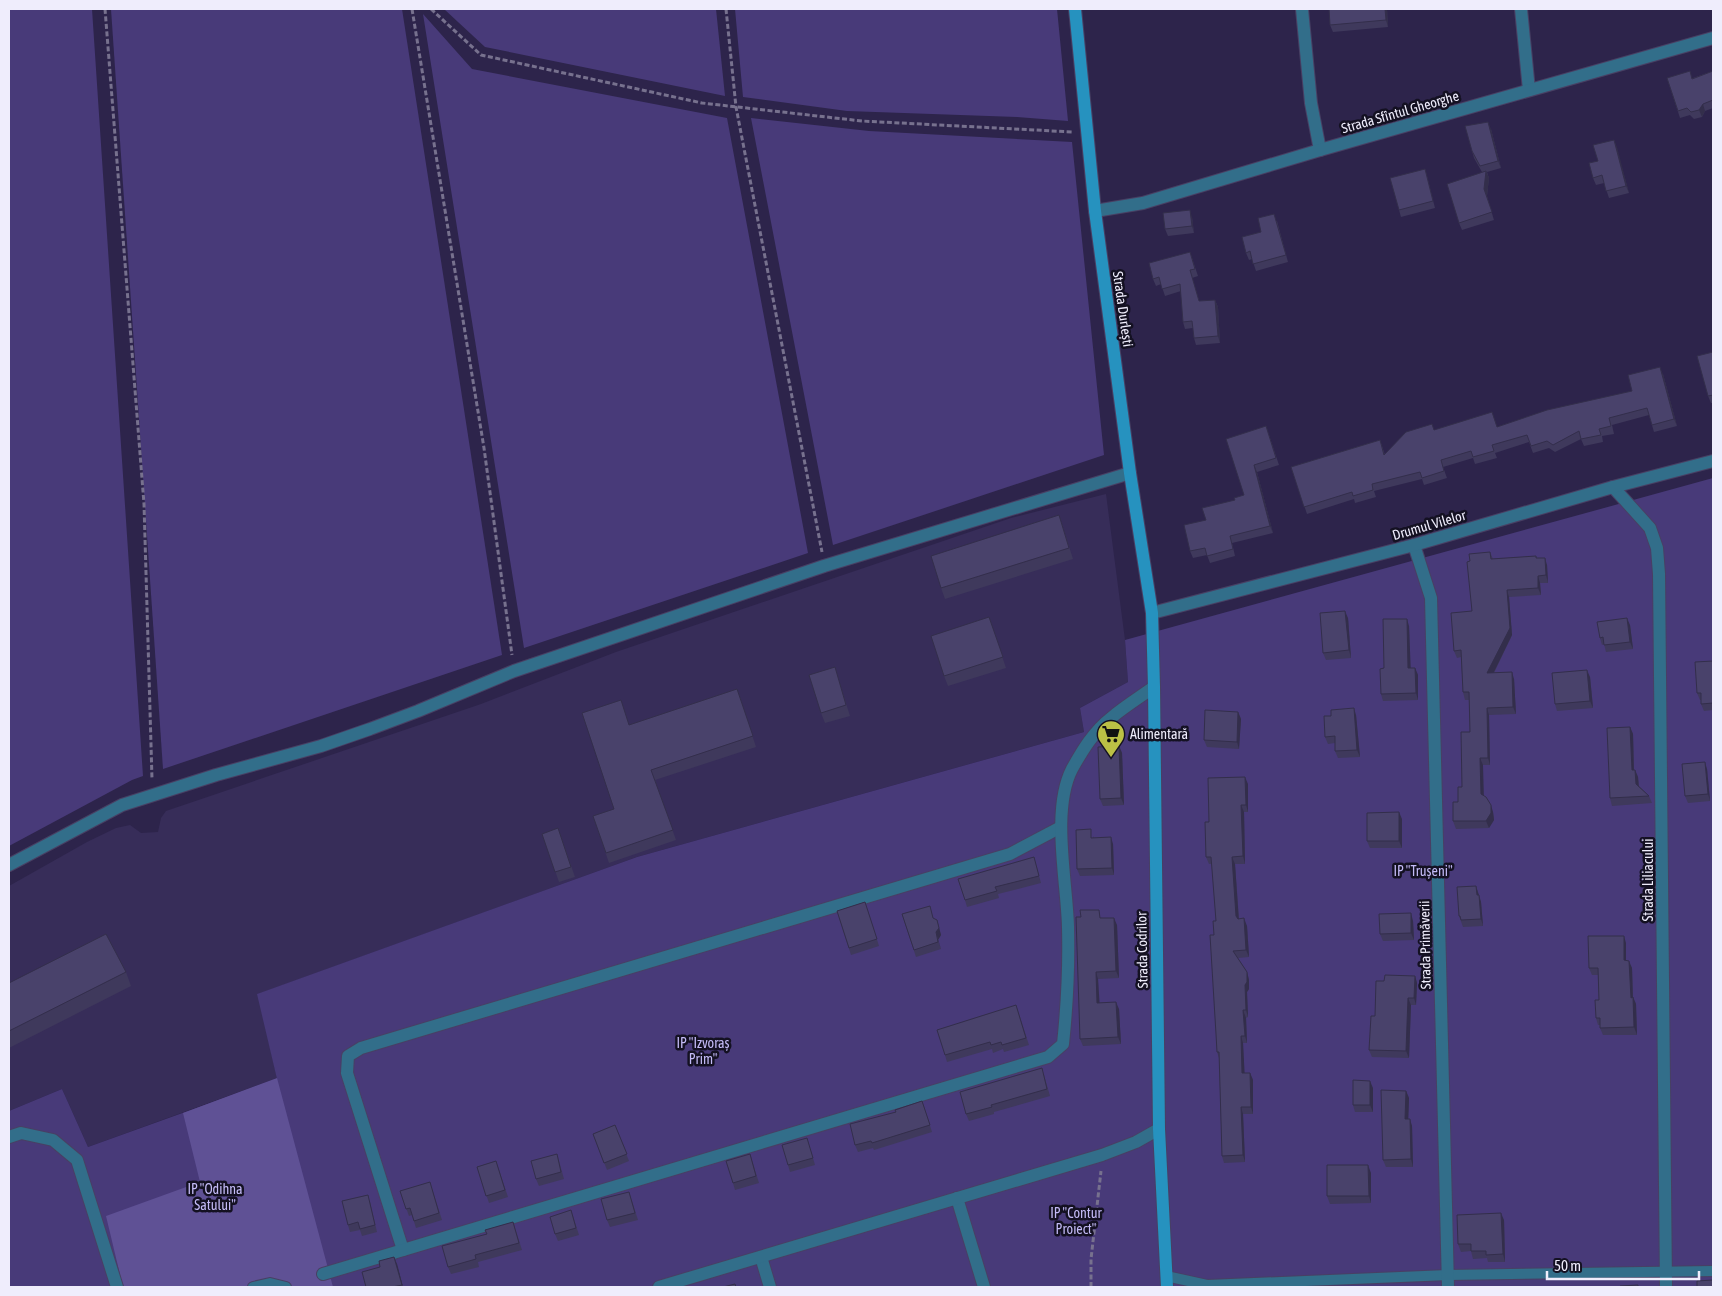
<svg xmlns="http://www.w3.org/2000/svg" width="1722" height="1296" font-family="'Asap Condensed',sans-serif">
  <rect width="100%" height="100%" fill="#2d244b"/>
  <polygon fill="#372d59" points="1106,494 1125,640 1128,682 1080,708 1084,732 637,857 258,994 277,1078 88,1147 62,1089 9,1111 9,886 87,842 116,828 130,825 141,833 158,832 161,818 166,811 481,704 616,652 1011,518"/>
  <g fill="#483a79">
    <polygon points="9,9 92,9 143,776 132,780 9,846"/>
    <polygon points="111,9 402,9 502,655 163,769"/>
    <polygon points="444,9 716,9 725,96 485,47"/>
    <polygon points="735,9 1057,9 1068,121 1017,117 847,111 743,97"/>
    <polygon points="423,14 472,69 727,118 808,553 524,648"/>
    <polygon points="751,118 869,131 1072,142 1104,455 833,545"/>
    <polygon points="1713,478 1713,1287 9,1287 9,1111 62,1089 88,1147 277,1079 257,994 637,857 1084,732 1080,708 1128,682 1125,640"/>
  </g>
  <polygon fill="#5f5195" points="277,1078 333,1287 123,1287 106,1216 200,1182 183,1113"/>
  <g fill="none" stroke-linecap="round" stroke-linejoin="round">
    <g stroke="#484064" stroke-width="12">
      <g id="lane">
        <polyline points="1166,1276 1207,1285 1448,1275 1713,1271"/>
        <polyline points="253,1287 270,1283 286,1287"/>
      </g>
    </g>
    <g stroke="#484064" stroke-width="14">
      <g id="street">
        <polyline points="1302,9 1311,103 1320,150"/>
        <polyline points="1521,9 1529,90"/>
        <polyline points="1095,211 1143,203 1320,150 1713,38"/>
        <polyline points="1613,487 1650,528 1657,548 1659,574 1666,1287"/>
        <polyline points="1414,545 1431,598 1448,1287"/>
        <polyline points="1152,613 1414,545 1613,487 1713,461"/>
        <polyline points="9,865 122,805 216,775 321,746 370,729 418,711 514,671 824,566 1130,473"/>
        <polyline points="9,1137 21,1133 53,1140 77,1160 117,1287"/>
        <polyline points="957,1198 984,1287"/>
        <polyline points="403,1250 347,1073 348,1056 361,1048 1010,854 1061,827"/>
        <polyline points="761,1257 770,1287"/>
        <path d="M323,1274L1048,1057L1063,1044C1067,1006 1069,966 1068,927C1067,882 1051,810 1072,769C1082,751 1094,731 1111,718C1124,707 1140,697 1154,687"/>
        <polyline points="659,1287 1102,1155 1136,1142 1159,1129"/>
      </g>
    </g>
    <g stroke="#484064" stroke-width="14">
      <polyline id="secondary" points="1075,9 1095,211 1130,473 1152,613 1154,687 1159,1129 1167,1287"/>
    </g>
    <g stroke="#77718e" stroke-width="3" stroke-dasharray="5 2.5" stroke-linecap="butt">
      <polyline points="105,9 144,504 152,779"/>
      <polyline points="412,9 484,448 512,655"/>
      <polyline points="431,9 481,55 702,103 862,121 1073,132"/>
      <polyline points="726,9 736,107 822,552"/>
      <polyline points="1091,1287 1091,1259 1101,1171"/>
    </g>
    <use href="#lane" stroke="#326e8a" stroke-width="10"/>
    <use href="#street" stroke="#326e8a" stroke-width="12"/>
    <use href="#secondary" stroke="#2692bf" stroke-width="12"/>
  </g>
  <g fill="#3f395c">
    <polygon points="1387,9 1388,27 1333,32 1330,25"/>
    <polygon points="1713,71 1713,108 1705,111 1702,117 1694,119 1690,115 1680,118 1667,78 1693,78"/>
    <polygon points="1491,129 1501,168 1487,172 1489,178 1487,196 1494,220 1462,230 1459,223 1482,172 1474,158 1472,151"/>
    <polygon points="1614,140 1629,193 1609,198 1604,183 1596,185 1593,178 1598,161"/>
    <polygon points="1425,169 1435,208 1401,217 1399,210"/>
    <polygon points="1192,217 1194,233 1168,236 1165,229"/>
    <polygon points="1277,221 1288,262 1256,271 1252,259 1249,260 1246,253 1261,232"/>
    <polygon points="1190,252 1198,276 1192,278 1199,301 1215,300 1218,307 1220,343 1196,345 1194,338 1193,328 1185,329 1183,322 1181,291 1165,296 1161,284 1156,286 1153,279"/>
    <polygon points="1713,352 1713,403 1711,403 1708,396"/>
    <polygon points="1663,374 1677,426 1654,432 1649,415 1612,425 1614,434 1602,436 1603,442 1584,446 1581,439 1555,452 1549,448 1533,453 1529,442 1495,453 1497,458 1475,464 1473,458 1443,467 1447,478 1424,485 1422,479 1374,491 1376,497 1355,503 1354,499 1307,514 1291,467 1380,440 1385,455 1434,430 1497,427 1632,391"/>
    <polygon points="1266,426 1279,465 1257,472 1273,533 1232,543 1235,556 1210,563 1207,555 1193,558 1190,551 1206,520 1235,500 1244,495"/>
    <polygon points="1059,515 1073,559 945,599 941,588"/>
    <polygon points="1490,552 1493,559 1536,556 1537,558 1547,565 1548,583 1540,583 1541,595 1509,597 1512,635 1494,673 1514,679 1516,714 1489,715 1490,765 1483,765 1483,795 1493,812 1494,820 1489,828 1456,829 1453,821 1462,787 1470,732 1469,700 1465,700 1463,692 1461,657 1457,658 1454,651 1472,611 1470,561"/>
    <polygon points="989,617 1006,668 948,686 944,676"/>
    <polygon points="1348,618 1351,658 1326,660 1323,653"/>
    <polygon points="1630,625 1633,649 1606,652 1604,644 1602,645 1600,638"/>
    <polygon points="1409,626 1410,668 1415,668 1418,675 1418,700 1383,701 1381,694 1384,668"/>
    <polygon points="1713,661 1713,710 1704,711 1701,704 1701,700 1700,700 1697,693"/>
    <polygon points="1590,677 1593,708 1557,711 1555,704"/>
    <polygon points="838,678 850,716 825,723 821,713"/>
    <polygon points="737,689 756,747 655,780 676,840 609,863 593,816 614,809 629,725"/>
    <polygon points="1238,712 1241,719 1239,749 1207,747 1204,740"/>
    <polygon points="1356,715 1360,757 1338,758 1335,751 1335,743 1328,744 1325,737"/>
    <polygon points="1630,727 1633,734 1634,770 1635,770 1638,777 1639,786 1649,796 1652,803 1612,806 1610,798"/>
    <polygon points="1119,746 1122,753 1124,805 1103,806 1100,799"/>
    <polygon points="1707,769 1710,801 1688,803 1685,796"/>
    <polygon points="1248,784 1248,812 1244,812 1245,864 1235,864 1239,919 1247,926 1249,957 1238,958 1247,972 1249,980 1249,989 1247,992 1248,1017 1246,1018 1247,1043 1243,1043 1244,1073 1250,1073 1253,1080 1253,1114 1243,1114 1245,1162 1224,1163 1222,1156 1219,1058 1217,1052 1214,935 1216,921 1212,864 1209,864 1206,857 1209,822"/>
    <polygon points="1402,819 1402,848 1370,848 1367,841"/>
    <polygon points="558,828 575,877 559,882 542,834"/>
    <polygon points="1094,836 1094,838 1113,844 1114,875 1080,876 1077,869"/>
    <polygon points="1034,857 1041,883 998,894 999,898 967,907 965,900"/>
    <polygon points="1476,886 1481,902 1483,926 1463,927 1459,916"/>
    <polygon points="865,902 879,946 851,955 837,911"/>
    <polygon points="902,914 934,919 937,920 941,935 938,940 941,949 916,957"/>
    <polygon points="1102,917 1102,918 1117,925 1119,978 1098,979 1099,1003 1119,1009 1121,1044 1083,1046 1080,1039"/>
    <polygon points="1413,921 1414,940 1383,941 1380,934"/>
    <polygon points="1626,943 1626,960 1632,968 1633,997 1636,1004 1637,1035 1603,1035 1600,1028 1600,1025 1598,1025 1596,1018 1599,1000 1598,975 1592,975 1589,968"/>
    <polygon points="126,972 131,986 9,1048 9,983"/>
    <polygon points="1415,976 1417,983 1416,1005 1411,1005 1409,1058 1372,1057 1369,1050 1375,1016 1384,981"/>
    <polygon points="1016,1005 1029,1045 1004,1052 1003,1049 993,1053 992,1049 947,1062 945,1055"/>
    <polygon points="1044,1075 1050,1096 994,1112 994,1114 969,1121 966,1114"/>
    <polygon points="1373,1088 1373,1112 1355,1112 1353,1105"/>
    <polygon points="1406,1091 1409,1098 1408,1119 1412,1126 1413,1167 1386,1167 1383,1160"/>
    <polygon points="922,1101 932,1132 874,1150 873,1148 858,1152 855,1145 896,1112"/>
    <polygon points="615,1125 629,1161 607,1170 593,1134"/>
    <polygon points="807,1138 815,1165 790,1172 788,1165"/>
    <polygon points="557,1154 564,1179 539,1186 536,1179"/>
    <polygon points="750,1154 759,1183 735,1190 733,1183"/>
    <polygon points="496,1161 508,1197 489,1203 477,1167"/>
    <polygon points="1371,1173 1371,1203 1330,1204 1327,1196"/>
    <polygon points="432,1189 442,1220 416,1228 412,1215 409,1216 400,1191"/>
    <polygon points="629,1192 638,1220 610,1227 607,1220"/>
    <polygon points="370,1202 377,1232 362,1236 360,1230 350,1232 348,1225"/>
    <polygon points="571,1210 579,1235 558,1241 555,1234"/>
    <polygon points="1504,1220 1505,1262 1488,1262 1487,1258 1473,1259 1471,1251 1461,1252 1458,1244"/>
    <polygon points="513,1222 522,1250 478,1262 479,1267 451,1274 448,1267 487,1234"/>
    <polygon points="397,1264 403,1287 366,1287"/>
  </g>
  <g fill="#332e4b">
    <polygon points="1385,9 1387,9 1388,27 1386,20"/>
    <polygon points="1703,104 1705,111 1702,117 1699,110"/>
    <polygon points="1488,122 1491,129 1501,168 1498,161"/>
    <polygon points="1614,140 1617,147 1629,193 1626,186"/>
    <polygon points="1486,171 1489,178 1487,196 1494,220 1484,189"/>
    <polygon points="1190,210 1192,217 1194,233 1192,226"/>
    <polygon points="1215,300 1218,307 1220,343 1218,336"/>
    <polygon points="1660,367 1663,374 1677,426 1674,419"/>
    <polygon points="1254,465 1257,472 1273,533 1270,526"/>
    <polygon points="1545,558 1547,565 1548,583 1546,575"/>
    <polygon points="1538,576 1540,583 1541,595 1538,588"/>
    <polygon points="1507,590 1509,597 1512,635 1490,680 1487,673"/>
    <polygon points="1345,611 1348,618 1351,658 1349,650"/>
    <polygon points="1627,618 1630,625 1633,649 1630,642"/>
    <polygon points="1407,619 1409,626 1411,675 1408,668"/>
    <polygon points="1415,668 1418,675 1418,700 1416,693"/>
    <polygon points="1587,670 1590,677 1593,708 1590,701"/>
    <polygon points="1512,672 1514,679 1516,714 1513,707"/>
    <polygon points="1354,708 1356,715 1360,757 1357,750"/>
    <polygon points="1487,708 1489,715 1490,765 1488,758"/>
    <polygon points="1238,712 1241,719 1239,749 1237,742"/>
    <polygon points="1630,727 1633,734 1634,777 1632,770"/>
    <polygon points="1119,746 1122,753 1124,805 1121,798"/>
    <polygon points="1480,758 1483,765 1484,801 1481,794"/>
    <polygon points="1705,762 1707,769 1710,801 1708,794"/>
    <polygon points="1635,770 1638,777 1639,791 1636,784"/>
    <polygon points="1245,777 1248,784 1248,812 1246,805"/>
    <polygon points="1241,805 1244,812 1245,864 1243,856"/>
    <polygon points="1491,805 1493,812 1494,820 1489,828 1486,821"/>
    <polygon points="1399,812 1402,819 1402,848 1399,841"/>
    <polygon points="1111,837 1113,844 1114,875 1112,868"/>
    <polygon points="1232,857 1235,864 1239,923 1236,916"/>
    <polygon points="1476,886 1481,902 1483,926 1481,919"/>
    <polygon points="1411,913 1413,921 1414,940 1411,933"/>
    <polygon points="1114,918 1117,925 1119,978 1116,971"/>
    <polygon points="1244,918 1247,926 1249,957 1246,950"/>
    <polygon points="937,920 941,935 938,940 941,949 936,932"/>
    <polygon points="1624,936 1626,943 1626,967 1624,960"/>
    <polygon points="1629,961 1632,968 1633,1005 1631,998"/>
    <polygon points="1096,972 1098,979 1100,1010 1097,1003"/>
    <polygon points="1247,972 1249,980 1249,989 1247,992 1248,1017 1246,1010 1245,985"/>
    <polygon points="1415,976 1417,983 1416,1005 1414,998"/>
    <polygon points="1633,997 1636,1004 1637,1035 1634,1027"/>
    <polygon points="1408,998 1411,1005 1409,1058 1406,1051"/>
    <polygon points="1116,1002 1119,1009 1121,1044 1118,1037"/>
    <polygon points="1243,1010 1246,1018 1247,1043 1245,1036"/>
    <polygon points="1241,1036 1243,1043 1245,1080 1242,1073"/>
    <polygon points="1250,1073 1253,1080 1253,1114 1251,1107"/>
    <polygon points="1370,1081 1373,1088 1373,1112 1370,1105"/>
    <polygon points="1406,1091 1409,1098 1408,1126 1405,1119"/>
    <polygon points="1241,1107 1243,1114 1245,1162 1243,1155"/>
    <polygon points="1410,1119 1412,1126 1413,1167 1411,1159"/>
    <polygon points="1368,1165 1371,1173 1371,1203 1369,1196"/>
    <polygon points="1501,1213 1504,1220 1505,1262 1503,1254"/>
    <polygon points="394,1257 397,1264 403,1287 402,1285"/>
  </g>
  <g fill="#49426b" stroke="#332e4b">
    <polygon points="1329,9 1385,9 1386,20 1330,25"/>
    <polygon points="1690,71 1692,79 1713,71 1713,100 1703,104 1699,110 1691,112 1687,108 1678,111 1667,78"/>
    <polygon points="1488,122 1498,161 1480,166 1472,151 1465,126"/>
    <polygon points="1614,140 1626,186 1606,191 1602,175 1593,178 1589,163 1598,161 1593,145"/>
    <polygon points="1425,169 1433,201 1399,210 1390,178"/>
    <polygon points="1486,171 1484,189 1492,212 1459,223 1447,184"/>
    <polygon points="1190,210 1192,226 1165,229 1163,213"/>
    <polygon points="1274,214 1286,255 1253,264 1250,251 1246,253 1242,237 1261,232 1258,218"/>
    <polygon points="1190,252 1195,269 1190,270 1199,301 1215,300 1218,336 1194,338 1192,321 1183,322 1180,284 1162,289 1159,277 1153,279 1149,263"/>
    <polygon points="1713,352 1713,395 1708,396 1697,356"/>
    <polygon points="1660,367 1674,419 1652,425 1647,408 1609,418 1611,426 1599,429 1601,435 1581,439 1579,431 1553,445 1547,441 1531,446 1527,435 1492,445 1494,451 1473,457 1471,451 1441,460 1444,471 1422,478 1420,472 1372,484 1373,490 1353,496 1352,492 1304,507 1291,467 1380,440 1384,455 1406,432 1432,424 1434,430 1492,412 1497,427 1547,410 1632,391 1628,375"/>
    <polygon points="1266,426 1276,458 1254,465 1270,526 1230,536 1233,549 1207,556 1205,548 1190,551 1184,525 1206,520 1202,508 1235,500 1234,498 1244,495 1226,439"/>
    <polygon points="1059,515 1069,548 941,588 931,556"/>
    <polygon points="1490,552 1491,559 1536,556 1536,558 1545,558 1546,575 1538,576 1538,588 1507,590 1510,628 1487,673 1512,672 1513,707 1487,708 1488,758 1480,758 1481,794 1486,797 1491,805 1491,813 1486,821 1453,821 1453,802 1458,802 1458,787 1462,787 1461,732 1470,732 1469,692 1463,692 1461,650 1454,651 1451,613 1472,611 1467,562 1470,561 1469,554"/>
    <polygon points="1345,611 1349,650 1323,653 1320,613"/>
    <polygon points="989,617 1003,657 944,676 931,636"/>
    <polygon points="1627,618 1630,642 1604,645 1603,637 1600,638 1597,622"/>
    <polygon points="1383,619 1407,619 1408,668 1415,668 1416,693 1381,694 1380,669 1384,668"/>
    <polygon points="1713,661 1713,703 1701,704 1701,693 1697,693 1695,662"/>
    <polygon points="835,667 846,705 821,713 809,675"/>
    <polygon points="1587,670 1590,701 1555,704 1552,673"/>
    <polygon points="737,689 753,736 651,770 673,830 606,853 593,816 614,809 582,713 621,700 629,725"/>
    <polygon points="1354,708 1357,750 1335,751 1335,736 1325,737 1324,716 1331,716 1331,710"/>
    <polygon points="1205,710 1238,712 1237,742 1204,740"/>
    <polygon points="1630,727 1632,770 1635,770 1636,784 1649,796 1610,798 1607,728"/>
    <polygon points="1119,746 1121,798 1100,799 1098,747"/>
    <polygon points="1705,762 1708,794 1685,796 1682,764"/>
    <polygon points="1245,777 1246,805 1241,805 1243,856 1232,857 1236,916 1238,919 1244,918 1246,950 1233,951 1247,972 1247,982 1245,985 1246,1010 1243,1010 1245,1036 1241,1036 1242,1073 1250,1073 1251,1107 1241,1107 1243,1155 1222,1156 1219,1052 1217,1052 1216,1034 1210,935 1214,935 1213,921 1216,921 1211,857 1206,857 1205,822 1209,822 1208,778"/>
    <polygon points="1399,812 1399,841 1367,841 1367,813"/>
    <polygon points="558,828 571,867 555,872 542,834"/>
    <polygon points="1091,829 1091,838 1111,837 1112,868 1077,869 1076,830"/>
    <polygon points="1034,857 1039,876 995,887 997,891 965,900 958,879"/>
    <polygon points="1476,886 1477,895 1479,895 1481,919 1461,920 1460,916 1459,916 1457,887"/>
    <polygon points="865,902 877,939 849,948 837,911"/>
    <polygon points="930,906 933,918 937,920 939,928 936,932 938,942 914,950 902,914"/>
    <polygon points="1080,910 1099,910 1100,918 1114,918 1116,971 1096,972 1097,1003 1116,1002 1118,1037 1080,1039 1076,917 1081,917"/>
    <polygon points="1411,913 1411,933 1380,934 1379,914"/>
    <polygon points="106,934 126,972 9,1031 9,983"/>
    <polygon points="1588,936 1624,936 1624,960 1629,961 1631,998 1633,997 1634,1027 1600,1028 1600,1018 1596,1018 1595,1000 1599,1000 1598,968 1589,968"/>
    <polygon points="1385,975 1415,976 1414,998 1408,998 1406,1051 1369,1050 1371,1016 1375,1016 1376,981 1384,981"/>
    <polygon points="1016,1005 1026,1038 1002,1045 1001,1042 991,1045 990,1042 945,1055 937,1030"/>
    <polygon points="1042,1068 1047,1089 991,1105 992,1107 966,1114 960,1092"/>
    <polygon points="1353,1080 1370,1081 1370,1105 1353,1105"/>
    <polygon points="1381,1090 1406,1091 1405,1119 1410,1119 1411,1159 1383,1160"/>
    <polygon points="922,1101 930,1125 872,1143 871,1141 855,1145 850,1124 896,1112 895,1110"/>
    <polygon points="615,1125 627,1154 604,1163 593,1134"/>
    <polygon points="807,1138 813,1158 788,1165 782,1145"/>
    <polygon points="557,1154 561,1172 536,1179 531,1161"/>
    <polygon points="750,1154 756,1176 733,1183 726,1161"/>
    <polygon points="496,1161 505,1190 486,1196 477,1167"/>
    <polygon points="1327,1165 1368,1165 1369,1196 1327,1196"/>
    <polygon points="430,1182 439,1213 414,1221 410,1208 406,1209 400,1191"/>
    <polygon points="629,1192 635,1213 607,1220 601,1199"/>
    <polygon points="368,1195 375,1225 360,1229 358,1222 348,1225 342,1201"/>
    <polygon points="571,1210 576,1228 555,1234 550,1217"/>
    <polygon points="1501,1213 1503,1254 1486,1255 1486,1251 1471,1251 1471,1244 1458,1244 1457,1215"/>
    <polygon points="513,1222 519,1243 475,1255 476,1259 448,1267 442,1246 487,1234 485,1230"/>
    <polygon points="394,1257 402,1285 392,1287 366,1287 362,1272 380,1267 379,1261"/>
    <polygon points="1713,1280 1713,1287 1697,1287 1697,1281"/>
    <polygon points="735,1284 736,1287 723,1287"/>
    <polygon points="1638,1285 1638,1287 1621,1287 1620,1286"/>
  </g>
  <defs>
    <g id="supermarket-pin" transform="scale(1.4375)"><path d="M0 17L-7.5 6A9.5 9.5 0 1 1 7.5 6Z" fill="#bbc045" stroke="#141122"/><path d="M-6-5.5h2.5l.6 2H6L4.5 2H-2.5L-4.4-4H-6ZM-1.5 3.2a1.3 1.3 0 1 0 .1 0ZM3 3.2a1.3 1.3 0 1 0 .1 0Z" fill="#111"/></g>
  </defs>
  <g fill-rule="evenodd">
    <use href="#supermarket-pin" x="1111" y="734"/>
  </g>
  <g text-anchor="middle" stroke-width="5" stroke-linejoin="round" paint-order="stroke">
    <g font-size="14" fill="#efedfc" stroke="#141122">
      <text transform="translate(1400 112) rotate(-16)" y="5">Strada Sfîntul Gheorghe</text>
      <text transform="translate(1123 309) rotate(82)" y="5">Strada Durlești</text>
      <text transform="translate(1429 525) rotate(-16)" y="5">Drumul Vilelor</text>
      <text transform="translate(1648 880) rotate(-90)" y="5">Strada Liliacului</text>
      <text transform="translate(1425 945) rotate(-91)" y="5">Strada Primăverii</text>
      <text transform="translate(1142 950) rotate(-91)" y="5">Strada Codrilor</text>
    </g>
    <g font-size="14" fill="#efedfc" stroke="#141122" text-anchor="start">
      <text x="1130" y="739">Alimentară</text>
    </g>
    <g font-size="14" fill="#c4bbf7" stroke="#141122">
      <text x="1423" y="876">IP "Trușeni"</text>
      <text x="703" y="1048">IP "Izvoraș<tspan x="703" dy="16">Prim"</tspan></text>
      <text x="215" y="1194">IP "Odihna<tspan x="215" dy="16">Satului"</tspan></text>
      <text x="1076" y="1218">IP "Contur<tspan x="1076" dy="16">Proiect"</tspan></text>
    </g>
  </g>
  <rect width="1722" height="1296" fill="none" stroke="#efedfc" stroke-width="20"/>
  <path d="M1547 1271v8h152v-8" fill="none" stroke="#efedfc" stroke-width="2.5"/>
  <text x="1554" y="1271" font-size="15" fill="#efedfc" stroke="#141122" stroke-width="4" paint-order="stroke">50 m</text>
</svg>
